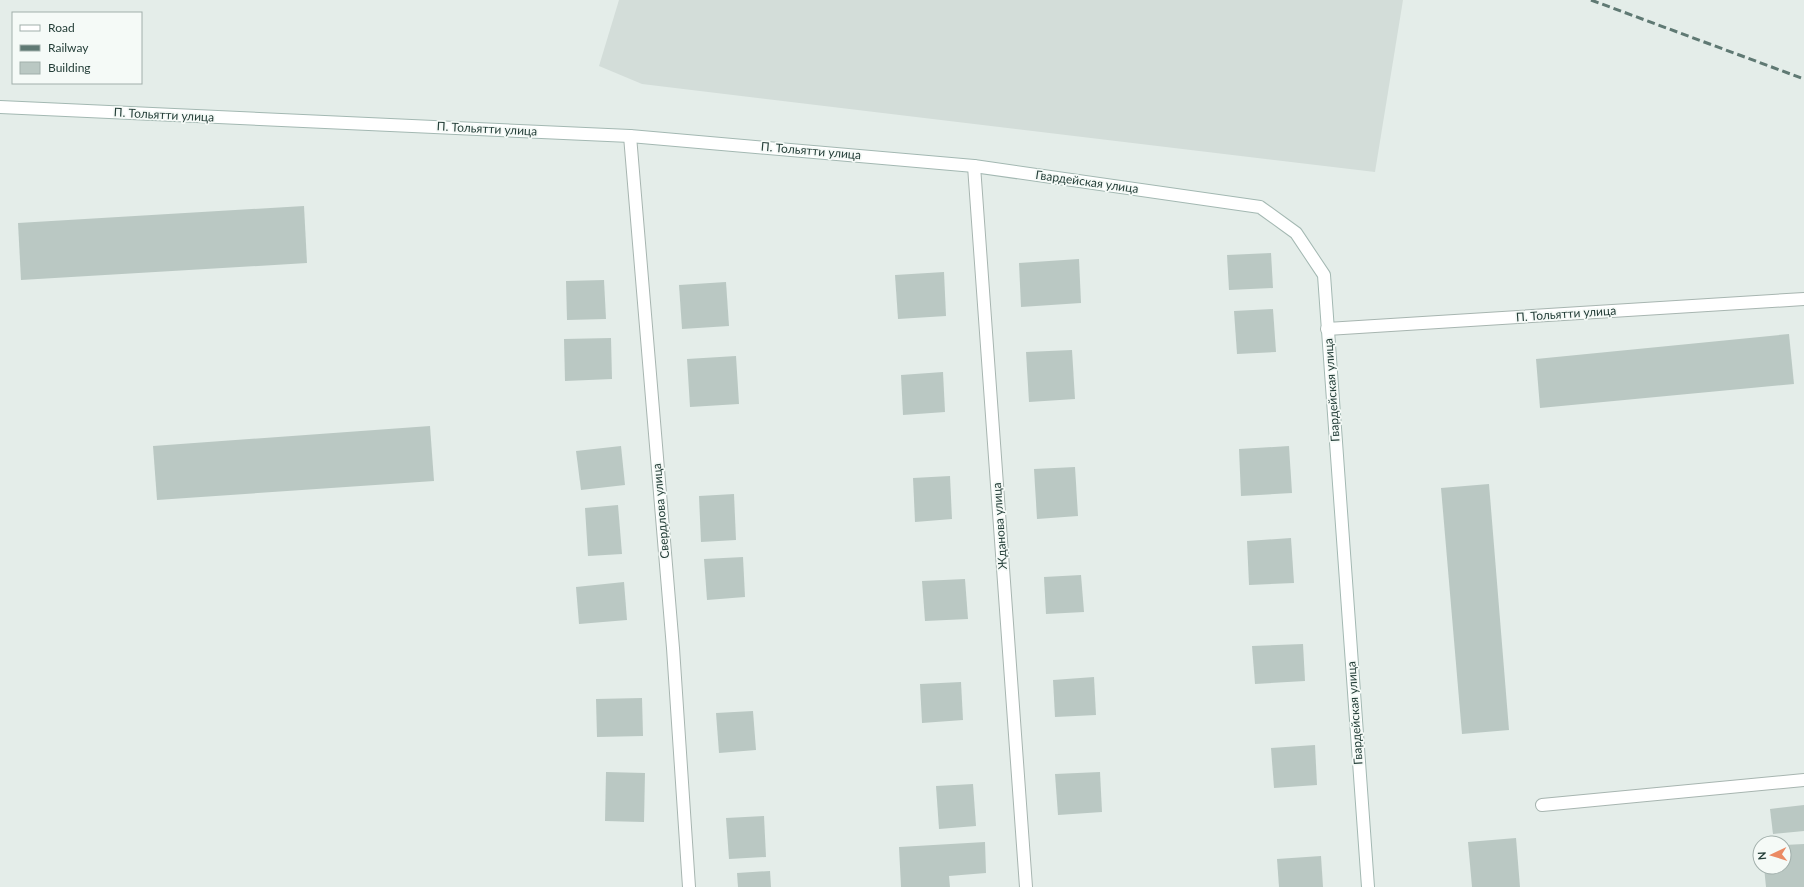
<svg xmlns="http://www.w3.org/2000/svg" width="1804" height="887" font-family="Lato,sans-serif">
  <rect width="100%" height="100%" fill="#e4ede9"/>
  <polygon fill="#d3ddd9" points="619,0 1403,0 1375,172 642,84 599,66"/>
  <g fill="#bac8c3">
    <polygon points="304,206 307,263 21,280 18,223"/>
    <polygon points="1271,253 1273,288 1229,290 1227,255"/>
    <polygon points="1079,259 1081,303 1021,307 1019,263"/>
    <polygon points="944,272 946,316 898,319 895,275"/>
    <polygon points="604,280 606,319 567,320 566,281"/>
    <polygon points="726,282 729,326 682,329 679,285"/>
    <polygon points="1273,309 1276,352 1237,354 1234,311"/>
    <polygon points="1789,334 1794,384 1540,408 1536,359"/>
    <polygon points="611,338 612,379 565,381 564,339"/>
    <polygon points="1072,350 1075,399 1029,402 1026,352"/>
    <polygon points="736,356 739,404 690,407 687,359"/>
    <polygon points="943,372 945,412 903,415 901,375"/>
    <polygon points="430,426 434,481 157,500 153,446"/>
    <polygon points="621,446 625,485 581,490 576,451"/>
    <polygon points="1289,446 1292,493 1241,496 1239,449"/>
    <polygon points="1075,467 1078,516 1037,519 1034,469"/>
    <polygon points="950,476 952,519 915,522 913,478"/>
    <polygon points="1489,484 1509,730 1462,734 1441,488"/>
    <polygon points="734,494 736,540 701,542 699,496"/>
    <polygon points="618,505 622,554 588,556 585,508"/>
    <polygon points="1291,538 1294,583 1249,585 1247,541"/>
    <polygon points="743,557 745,597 707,600 704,559"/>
    <polygon points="1081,575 1084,612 1046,614 1044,577"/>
    <polygon points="965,579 968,619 925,621 922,581"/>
    <polygon points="624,582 627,620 579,624 576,587"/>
    <polygon points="1303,644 1305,681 1255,684 1252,646"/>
    <polygon points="1094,677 1096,715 1055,717 1053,680"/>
    <polygon points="961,682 963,720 922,723 920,684"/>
    <polygon points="642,698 643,736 597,737 596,699"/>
    <polygon points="753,711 756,750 719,753 716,713"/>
    <polygon points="1315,745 1317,785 1274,788 1271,748"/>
    <polygon points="606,772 645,773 644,822 605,821"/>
    <polygon points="1100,772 1102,812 1058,815 1055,774"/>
    <polygon points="973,784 976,826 939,829 936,786"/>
    <polygon points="1804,805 1804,831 1773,834 1770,809"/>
    <polygon points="764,816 766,857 729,859 726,818"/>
    <polygon points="1516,838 1520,887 1472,887 1468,842"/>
    <polygon points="985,842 986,873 949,876 950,887 901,887 899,847"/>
    <polygon points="1804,844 1804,887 1766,887 1764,867 1784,867 1784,845"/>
    <polygon points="1321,856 1323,887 1279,887 1277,859"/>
    <polygon points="770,871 771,887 738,887 737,873"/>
  </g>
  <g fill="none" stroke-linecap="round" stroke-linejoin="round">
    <g stroke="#a7b5b0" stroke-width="14">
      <polyline id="lane" points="1542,805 1804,780"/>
    </g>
    <g stroke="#a7b5b0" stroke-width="14">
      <g id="street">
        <polyline points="630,136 673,648 689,887"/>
        <polyline points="974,166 1026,887"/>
        <polyline points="1327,329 1804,299"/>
      </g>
    </g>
    <g stroke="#a3b8b2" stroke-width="14">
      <polyline id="secondary" points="0,107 630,136 974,166 1260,207 1296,233 1324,275 1368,887"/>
    </g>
    <use href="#lane" stroke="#fff" stroke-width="12"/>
    <use href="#street" stroke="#fff" stroke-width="12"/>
    <use href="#secondary" stroke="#fff" stroke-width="12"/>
    <polyline stroke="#5f7973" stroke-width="3" stroke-dasharray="8 4" stroke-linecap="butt" points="1591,0 1804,79"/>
  </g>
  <g text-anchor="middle" stroke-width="3.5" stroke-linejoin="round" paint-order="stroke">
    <g font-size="12" fill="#243e38" stroke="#f5faf7">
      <text transform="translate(164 115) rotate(3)" y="4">П. Тольятти улица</text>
      <text transform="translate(487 129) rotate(3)" y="4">П. Тольятти улица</text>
      <text transform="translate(811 151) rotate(5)" y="4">П. Тольятти улица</text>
      <text transform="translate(1087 182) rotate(8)" y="4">Гвардейская улица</text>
      <text transform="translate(1566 314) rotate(-4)" y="4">П. Тольятти улица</text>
      <text transform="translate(1332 390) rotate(-94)" y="4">Гвардейская улица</text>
      <text transform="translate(661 511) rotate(-95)" y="4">Свердлова улица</text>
      <text transform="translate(1000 526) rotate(-94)" y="4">Жданова улица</text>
      <text transform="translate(1355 713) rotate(-94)" y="4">Гвардейская улица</text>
    </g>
  </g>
  <rect x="12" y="12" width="130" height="72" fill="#f5faf7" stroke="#a1afab"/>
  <rect x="20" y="25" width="20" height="6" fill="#ffffff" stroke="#a1afab"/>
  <text x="48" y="32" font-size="12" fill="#243e38">Road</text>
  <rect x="20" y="45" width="20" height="6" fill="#5f7973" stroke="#a1afab"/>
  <text x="48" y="52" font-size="12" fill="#243e38">Railway</text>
  <rect x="20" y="62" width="20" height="12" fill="#bac8c3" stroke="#a1afab"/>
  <text x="48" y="72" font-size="12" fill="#243e38">Building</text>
  <g transform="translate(1772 855) rotate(266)"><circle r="19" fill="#f5faf7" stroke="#a1afab"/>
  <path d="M0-3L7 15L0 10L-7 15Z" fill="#eb8a64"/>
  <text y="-6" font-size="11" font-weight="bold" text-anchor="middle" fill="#243e38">N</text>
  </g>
</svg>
